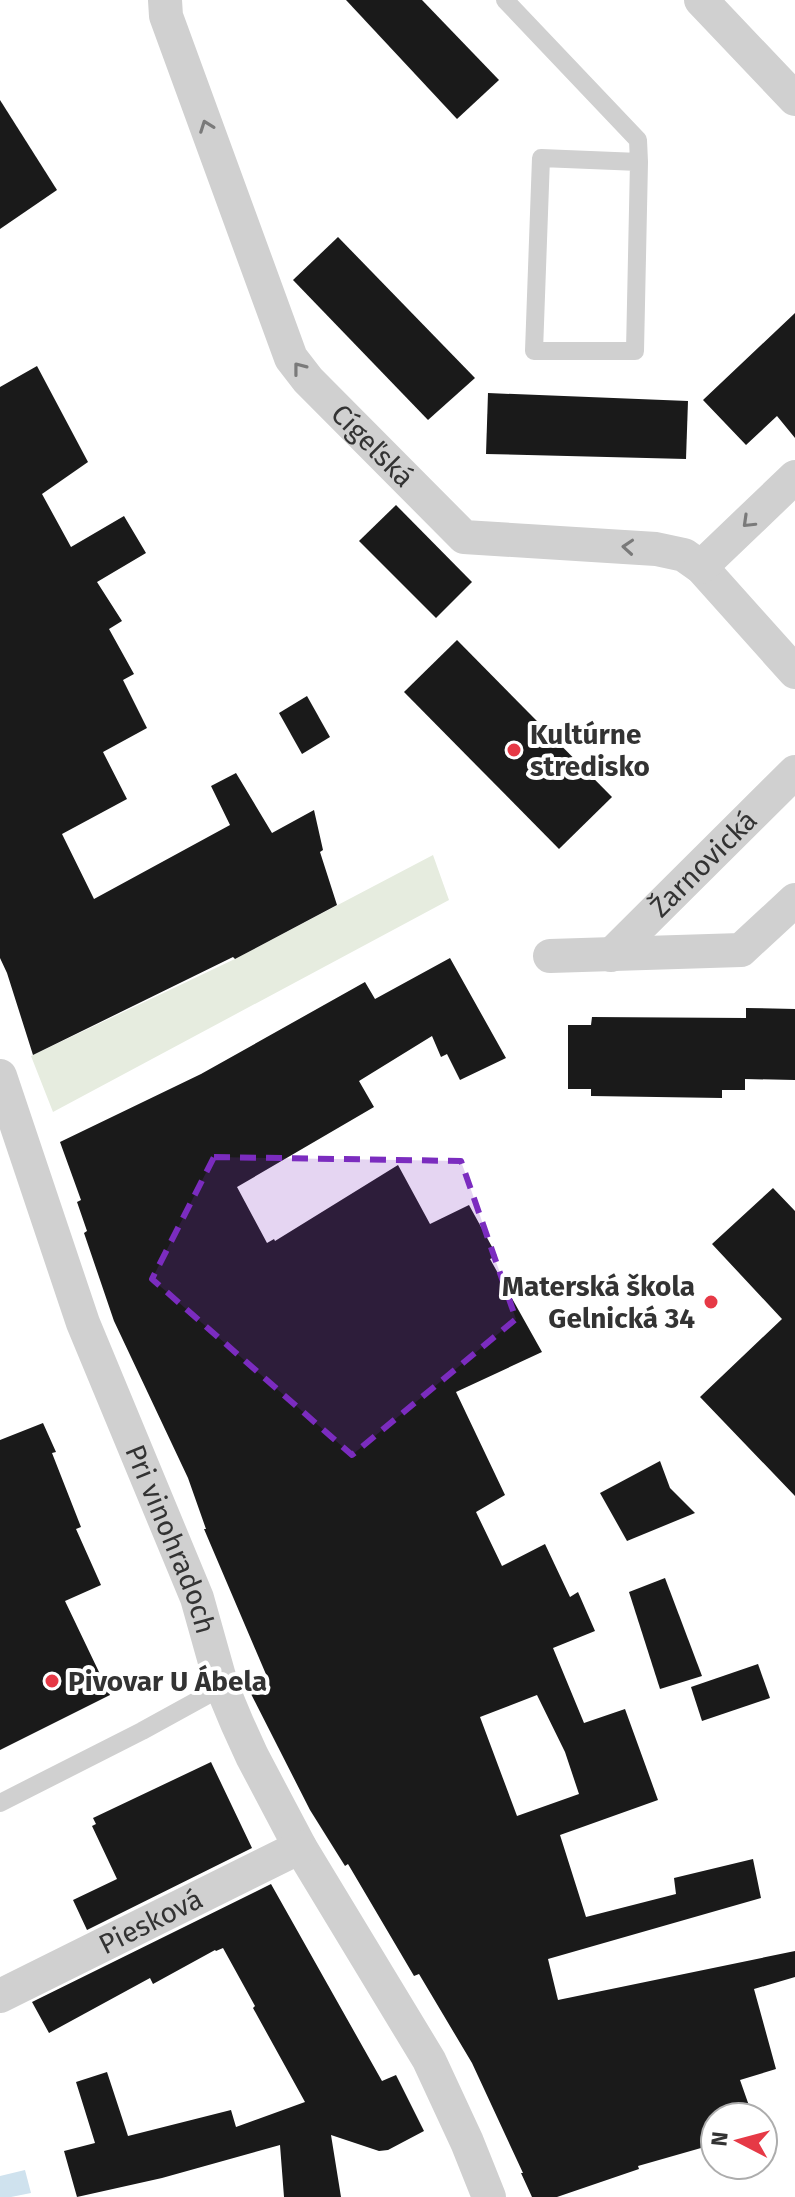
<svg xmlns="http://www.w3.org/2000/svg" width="795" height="2197" font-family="'Fira Sans',sans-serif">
  <rect width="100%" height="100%" fill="#fff"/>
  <polygon fill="#e6ecdf" points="433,855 449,900 53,1112 31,1056 239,957"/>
  <polygon fill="#cfe2ee" points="25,2170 31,2193 11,2197 0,2197 0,2176"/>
  <g fill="#1a1a1a" fill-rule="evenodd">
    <polygon points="346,0 422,0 499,80 457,119"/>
    <polygon points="0,100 57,190 0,229"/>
    <polygon points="338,237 475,378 428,420 293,280"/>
    <polygon points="795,313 795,438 777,416 746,445 703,400"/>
    <polygon points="37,366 88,462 42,494 71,547 124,516 146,553 97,582 122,621 109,629 134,674 123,680 147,728 103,752 127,799 62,834 94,899 230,825 211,786 236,773 272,833 314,810 323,850 320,852 337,905 235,959 233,957 33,1055 7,973 0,958 0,387"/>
    <polygon points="488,393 688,401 686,459 486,454"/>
    <polygon points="396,505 472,582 436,618 359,541"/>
    <polygon points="457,640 612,797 559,849 404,692"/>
    <polygon points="307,696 330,737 302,754 279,713"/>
    <path d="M450,958L506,1058L460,1080L447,1054L441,1057L432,1036L359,1081L374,1107L237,1187L267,1243L274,1239L275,1241L398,1165L430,1224L469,1205L497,1256L490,1259L542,1352L456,1392L505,1495L476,1512L502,1566L545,1544L570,1597L578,1592L595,1631L553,1648L584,1723L625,1709L658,1800L560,1835L586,1917L676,1894L674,1878L753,1859L761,1898L548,1959L558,2000L795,1951V1977L754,1989L776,2069L740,2080L753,2117H715V2144L638,2166L639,2169L557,2197H532L521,2173H523L472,2063L419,1974L414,1976L348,1864L345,1866L310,1810L248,1688L268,1679L204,1529H206L188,1478L114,1321L84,1233L87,1231L77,1202L81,1200L60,1142L201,1074L365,982L375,999ZM537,1695L565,1752L579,1794L517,1816L480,1717Z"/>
    <polygon points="746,1008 795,1009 795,1080 745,1079 745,1090 722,1090 722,1098 591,1096 591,1089 568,1089 568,1025 591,1025 592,1017 746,1018"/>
    <polygon points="773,1188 795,1211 795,1496 700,1397 782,1319 712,1244"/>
    <polygon points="43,1423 56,1452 52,1453 81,1527 76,1529 101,1585 65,1601 110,1695 0,1750 0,1440"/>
    <polygon points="660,1461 670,1488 695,1513 627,1541 600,1493"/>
    <polygon points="665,1578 702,1676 660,1689 629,1592"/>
    <polygon points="758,1664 770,1698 702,1721 691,1687"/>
    <polygon points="211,1762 252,1848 87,1930 73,1900 117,1879 92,1826 96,1824 93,1818"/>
    <polygon points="271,1884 382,2081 396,2075 424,2131 388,2150 379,2151 331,2135 341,2197 284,2197 280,2145 162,2178 77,2197 64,2151 95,2143 76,2082 107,2072 128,2136 231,2110 236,2127 305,2102 253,2008 255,2006 223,1948 216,1951 215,1950 153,1984 150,1978 49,2033 32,2002"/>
  </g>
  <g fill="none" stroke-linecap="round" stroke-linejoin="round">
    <g stroke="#d0d0d0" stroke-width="18">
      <polyline points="505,0 638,140 639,162 635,351 534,351 541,158 639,162"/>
      <polyline points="0,1803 142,1731 222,1687"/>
    </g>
    <g stroke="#d0d0d0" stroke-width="34">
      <path id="s1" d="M165,0L166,16L291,358L308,380L464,537L656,549L684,555L701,567L795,672"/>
      <polyline points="701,0 795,99"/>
      <polyline points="701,567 795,477"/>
      <path id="s2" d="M611,955L795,772"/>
      <polyline points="550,956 741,950 795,900"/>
      <path id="s3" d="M0,1076L83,1323L197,1598L222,1687L237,1723L252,1756L300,1847L429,2060L467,2142L489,2197"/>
      <path id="s4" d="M0,1996L300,1847"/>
    </g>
  </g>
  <defs><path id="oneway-chevron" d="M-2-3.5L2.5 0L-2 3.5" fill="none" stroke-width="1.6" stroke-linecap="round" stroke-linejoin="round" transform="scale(2)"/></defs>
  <g stroke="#7a7a7a">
    <use href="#oneway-chevron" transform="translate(206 126) rotate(-110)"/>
    <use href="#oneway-chevron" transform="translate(299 368) rotate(-128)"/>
    <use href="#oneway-chevron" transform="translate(748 522) rotate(136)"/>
    <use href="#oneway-chevron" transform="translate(628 547) rotate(-176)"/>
  </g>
  <path fill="#7b2cbf" fill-opacity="0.2" stroke="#7b2cbf" stroke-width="6" stroke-dasharray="16 10" stroke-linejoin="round" d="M214,1157L461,1161L516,1319L352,1455L152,1279Z"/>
  <g fill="#e63946" stroke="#fff" stroke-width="3">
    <circle cx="514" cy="750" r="8"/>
    <circle cx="711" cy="1302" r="8"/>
    <circle cx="52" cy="1681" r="8"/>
  </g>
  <g text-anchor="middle" stroke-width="8" stroke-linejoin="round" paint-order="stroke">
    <g font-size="28" fill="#333" stroke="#fff">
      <text dy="10" stroke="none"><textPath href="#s1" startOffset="500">Cígeľská</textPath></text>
      <text dy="10" stroke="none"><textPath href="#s2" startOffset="130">Žarnovická</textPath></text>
      <text dy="10" stroke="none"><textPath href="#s3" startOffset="494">Pri vinohradoch</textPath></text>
      <text dy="10" stroke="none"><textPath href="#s4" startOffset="168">Piesková</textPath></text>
    </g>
    <g font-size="28" font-weight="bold" fill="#333" stroke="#fff" text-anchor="start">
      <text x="530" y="744">Kultúrne<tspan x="530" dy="32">stredisko</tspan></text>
      <text x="695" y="1296" text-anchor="end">Materská škola<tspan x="695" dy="32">Gelnická 34</tspan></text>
      <text x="68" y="1691">Pivovar U Ábela</text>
    </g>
  </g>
  <g transform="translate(739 2141) rotate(276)"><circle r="38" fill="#ffffff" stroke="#adadad" stroke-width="2"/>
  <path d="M0-6L14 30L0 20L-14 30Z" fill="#e63946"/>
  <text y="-12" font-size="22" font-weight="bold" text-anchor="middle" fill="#333333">N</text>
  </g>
</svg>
